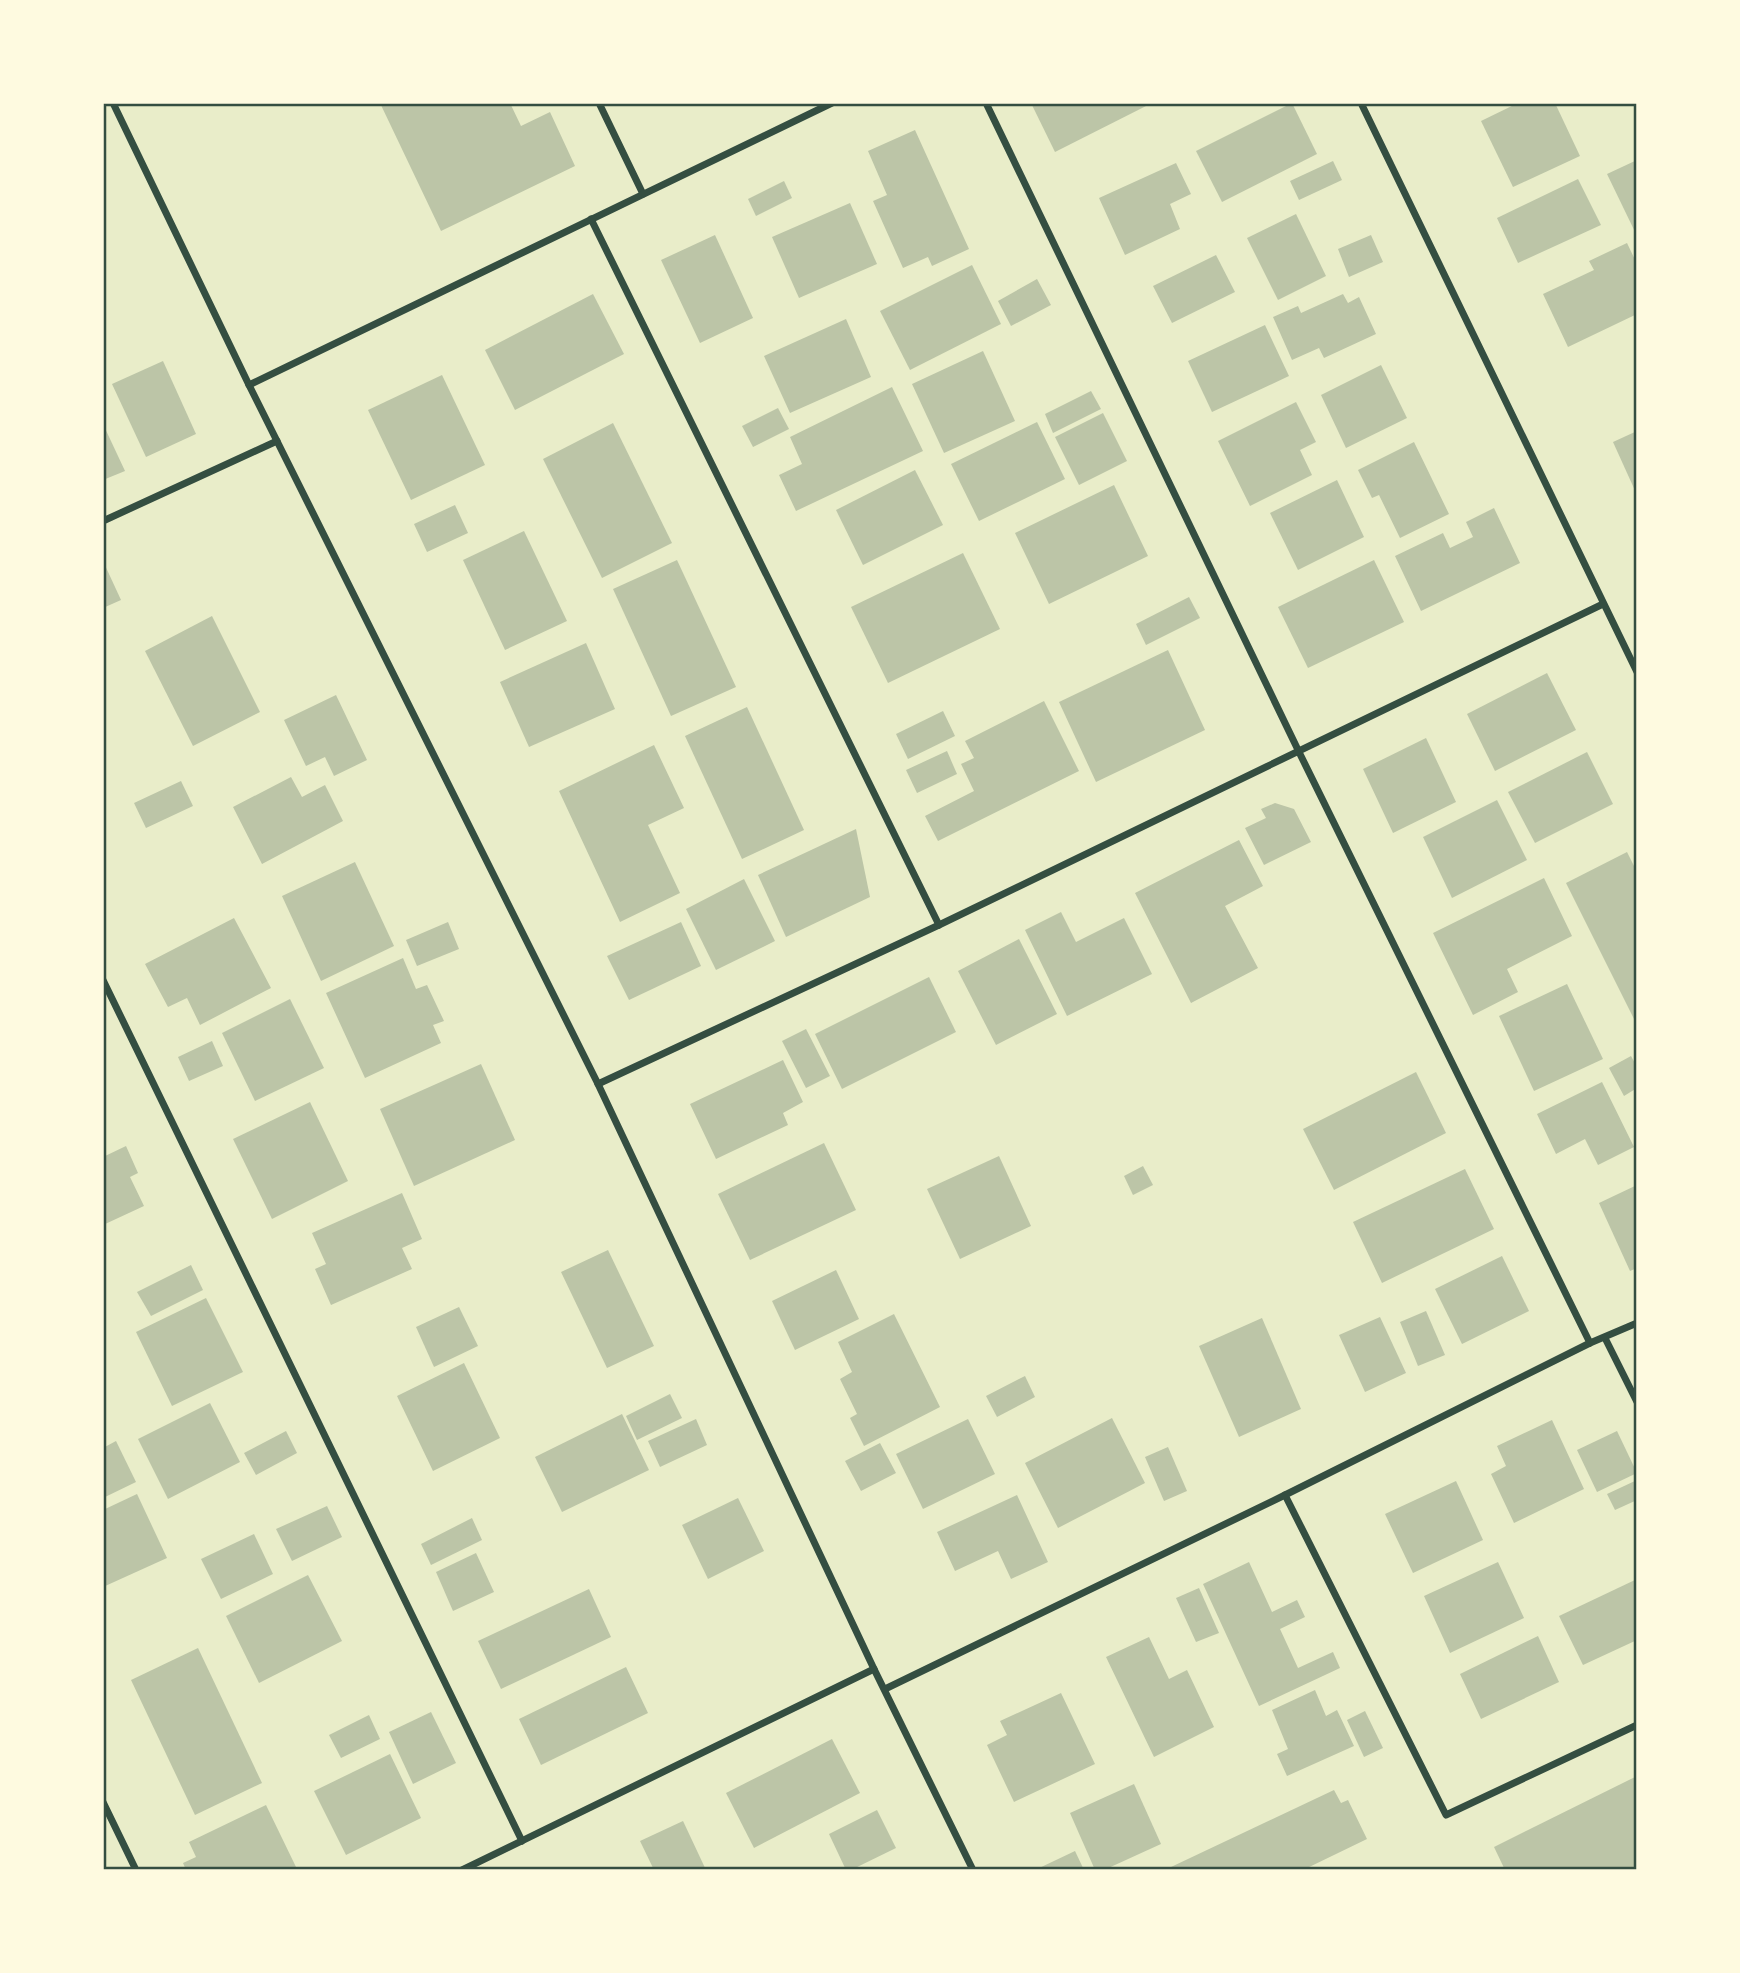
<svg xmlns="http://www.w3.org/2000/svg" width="1740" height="1973" font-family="'Sofia Sans Condensed',sans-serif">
  <rect width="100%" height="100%" fill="#e9edc9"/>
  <g fill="#bcc5a7">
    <polygon points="380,103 510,103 521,126 550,112 575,166 441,231"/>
    <polygon points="1031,103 1152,103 1055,152"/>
    <polygon points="1292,103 1317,154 1222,202 1196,151"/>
    <polygon points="1518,103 1555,103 1580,156 1513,187 1481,121"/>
    <polygon points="915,130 969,249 932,266 928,257 903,268 873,201 887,195 868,151"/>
    <polygon points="1637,160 1637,236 1607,174"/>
    <polygon points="1333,161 1342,180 1299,200 1290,181"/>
    <polygon points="1176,163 1191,194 1170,204 1180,229 1125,255 1099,198"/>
    <polygon points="1578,179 1601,225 1518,263 1497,218"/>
    <polygon points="784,181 792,198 756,216 748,199"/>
    <polygon points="850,203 877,264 799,298 772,237"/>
    <polygon points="1296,214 1326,276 1278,300 1247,238"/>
    <polygon points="715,235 753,318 700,343 661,260"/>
    <polygon points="1371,235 1383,262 1349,277 1338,249"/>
    <polygon points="1627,243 1637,264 1637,314 1568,347 1543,294 1594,270 1589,261"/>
    <polygon points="1216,255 1235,292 1172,323 1153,286"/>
    <polygon points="972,265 1001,324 910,370 880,311"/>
    <polygon points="1037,279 1051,305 1011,326 998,301"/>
    <polygon points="593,294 624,354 515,410 485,350"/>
    <polygon points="1343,294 1348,303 1359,297 1376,334 1324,358 1319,348 1292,360 1273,317 1298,306 1301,313"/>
    <polygon points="846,319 871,377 790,413 764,356"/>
    <polygon points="1265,325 1289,376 1212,412 1188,361"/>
    <polygon points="983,351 1015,421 944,453 912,384"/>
    <polygon points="163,361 196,434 146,457 112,384"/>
    <polygon points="1381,365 1407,418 1346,448 1321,395"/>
    <polygon points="442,375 485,465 411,500 368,410"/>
    <polygon points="892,387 923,451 796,511 779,475 802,464 790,437"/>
    <polygon points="1091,391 1101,409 1053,433 1045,414"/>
    <polygon points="1296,402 1316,442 1300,450 1312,475 1250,506 1218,441"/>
    <polygon points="778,408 789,429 753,447 742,426"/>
    <polygon points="1103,413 1127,461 1079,485 1055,437"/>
    <polygon points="1037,422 1065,479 979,521 951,464"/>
    <polygon points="613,423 672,543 602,578 543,459"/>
    <polygon points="103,424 125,471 103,480"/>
    <polygon points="1637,431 1637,495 1613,442"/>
    <polygon points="1414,442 1449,514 1400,538 1379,495 1372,498 1358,470"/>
    <polygon points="915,470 943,525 863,565 836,510"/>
    <polygon points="1337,480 1364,537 1298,570 1270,513"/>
    <polygon points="1114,485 1148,556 1049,604 1015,533"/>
    <polygon points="455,505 468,533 427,552 414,524"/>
    <polygon points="1494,508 1520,563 1421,611 1395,556 1443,533 1450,548 1473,537 1466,522"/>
    <polygon points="524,531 567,621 505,650 463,560"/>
    <polygon points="963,553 1000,629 888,683 851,607"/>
    <polygon points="677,560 736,687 671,716 613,589"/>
    <polygon points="1374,560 1404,622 1308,668 1278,607"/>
    <polygon points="103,561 121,600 103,608"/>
    <polygon points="1189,597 1200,618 1146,645 1136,624"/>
    <polygon points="212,616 260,712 193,746 145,651"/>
    <polygon points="586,643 615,709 529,747 500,682"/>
    <polygon points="1168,650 1205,730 1096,782 1059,702"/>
    <polygon points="1547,673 1576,730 1495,771 1467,714"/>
    <polygon points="336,695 367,760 334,776 325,757 306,766 284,720"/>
    <polygon points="1044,701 1079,771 938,841 925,816 974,791 961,764 974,758 965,741"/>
    <polygon points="747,707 804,830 742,859 685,736"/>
    <polygon points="943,711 955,736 908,759 896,734"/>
    <polygon points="1426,738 1456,802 1393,833 1363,769"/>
    <polygon points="654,745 684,808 648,825 680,893 620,922 559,791"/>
    <polygon points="947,751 957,774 917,793 906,770"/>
    <polygon points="1587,752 1613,804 1535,843 1508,792"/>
    <polygon points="291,777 302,797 325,785 343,821 262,864 233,807"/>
    <polygon points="181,781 193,806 146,828 134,803"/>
    <polygon points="1497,800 1527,860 1452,898 1423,837"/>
    <polygon points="1275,803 1294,809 1311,842 1264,865 1245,828 1266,818 1261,809"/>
    <polygon points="856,829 870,897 786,937 758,875"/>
    <polygon points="1239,840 1263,886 1225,906 1258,968 1191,1003 1135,893"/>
    <polygon points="1627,852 1637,872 1637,1025 1566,883"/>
    <polygon points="355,862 394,946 321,981 282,896"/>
    <polygon points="1544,878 1572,936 1507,969 1518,992 1473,1015 1433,933"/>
    <polygon points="744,879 775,941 716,970 686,909"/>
    <polygon points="1061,912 1076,942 1124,918 1152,974 1067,1016 1025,930"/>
    <polygon points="234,918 271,988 200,1025 187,998 168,1007 145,964"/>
    <polygon points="448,922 459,949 417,966 406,940"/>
    <polygon points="681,922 701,966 629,1000 607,956"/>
    <polygon points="1019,939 1057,1014 996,1045 958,971"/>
    <polygon points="403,958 416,989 427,985 444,1021 433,1025 441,1043 365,1078 326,993"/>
    <polygon points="929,977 956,1032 842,1089 815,1034"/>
    <polygon points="1567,984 1603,1059 1534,1091 1499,1016"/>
    <polygon points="290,999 324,1068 255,1101 222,1033"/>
    <polygon points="806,1029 830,1076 806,1088 782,1041"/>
    <polygon points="212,1041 223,1066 189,1081 178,1057"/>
    <polygon points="1631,1056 1637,1067 1637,1088 1624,1096 1609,1068"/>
    <polygon points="783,1060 803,1102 783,1113 788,1125 716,1159 690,1104"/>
    <polygon points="481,1064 515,1140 414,1186 380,1109"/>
    <polygon points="1416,1072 1446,1133 1334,1190 1303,1129"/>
    <polygon points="1602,1082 1634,1147 1598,1165 1585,1139 1556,1154 1537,1114"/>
    <polygon points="310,1102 348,1181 272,1219 233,1139"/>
    <polygon points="824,1143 856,1210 750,1260 718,1194"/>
    <polygon points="126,1146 138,1173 130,1177 144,1206 103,1225 103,1157"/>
    <polygon points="999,1156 1031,1226 960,1259 927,1189"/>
    <polygon points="1143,1166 1153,1185 1133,1195 1124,1176"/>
    <polygon points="1465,1169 1494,1229 1382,1283 1353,1222"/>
    <polygon points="1637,1185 1637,1268 1630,1271 1599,1203"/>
    <polygon points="402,1193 422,1239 402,1248 412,1269 331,1305 315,1269 326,1264 312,1233"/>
    <polygon points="608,1250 654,1346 607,1368 561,1272"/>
    <polygon points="1502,1256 1529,1311 1462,1344 1435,1289"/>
    <polygon points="191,1265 203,1290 151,1316 137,1292"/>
    <polygon points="836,1270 859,1319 795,1350 772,1301"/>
    <polygon points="206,1298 243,1372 172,1406 136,1332"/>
    <polygon points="459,1307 478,1346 434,1367 416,1327"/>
    <polygon points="1426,1311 1445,1355 1418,1366 1400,1322"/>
    <polygon points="894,1314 940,1407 864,1446 850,1418 857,1414 840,1379 852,1372 838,1342"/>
    <polygon points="1380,1317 1406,1373 1365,1392 1339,1335"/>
    <polygon points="1262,1318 1301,1409 1239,1437 1199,1346"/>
    <polygon points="464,1363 500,1438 433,1471 397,1396"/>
    <polygon points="1025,1376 1035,1397 997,1417 986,1396"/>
    <polygon points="670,1394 682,1418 637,1440 626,1416"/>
    <polygon points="210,1403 240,1462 168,1499 138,1439"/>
    <polygon points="622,1414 649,1470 562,1512 535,1457"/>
    <polygon points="1112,1418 1145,1483 1058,1528 1025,1463"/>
    <polygon points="696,1419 707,1445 660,1467 648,1441"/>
    <polygon points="968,1419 995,1474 923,1509 896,1454"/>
    <polygon points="1552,1420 1584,1489 1514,1523 1491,1474 1506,1466 1497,1446"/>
    <polygon points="286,1431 297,1453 256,1475 244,1453"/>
    <polygon points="1617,1431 1637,1473 1597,1492 1577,1450"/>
    <polygon points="116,1441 136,1482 103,1498 103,1448"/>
    <polygon points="880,1443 896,1473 861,1491 845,1461"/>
    <polygon points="1168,1447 1187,1491 1164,1501 1145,1457"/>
    <polygon points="1637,1480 1637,1500 1615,1510 1607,1494"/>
    <polygon points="1456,1481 1483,1540 1413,1573 1385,1514"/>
    <polygon points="137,1494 167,1558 103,1587 103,1510"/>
    <polygon points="1017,1495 1048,1562 1011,1579 998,1551 955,1571 937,1532"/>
    <polygon points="738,1498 764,1551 708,1579 682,1525"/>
    <polygon points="327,1506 342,1537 292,1561 276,1529"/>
    <polygon points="472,1518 482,1540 431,1565 421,1544"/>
    <polygon points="254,1534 273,1574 221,1599 201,1559"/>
    <polygon points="476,1553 494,1592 453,1611 436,1572"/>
    <polygon points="1249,1562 1272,1612 1297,1600 1305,1617 1280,1629 1298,1668 1333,1652 1340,1668 1259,1706 1203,1584"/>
    <polygon points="1498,1562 1524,1618 1450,1653 1424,1596"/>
    <polygon points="308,1575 342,1641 259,1683 226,1616"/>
    <polygon points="1637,1579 1637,1640 1583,1665 1559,1616"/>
    <polygon points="1199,1588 1219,1633 1196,1642 1176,1598"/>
    <polygon points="589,1589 611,1637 501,1689 478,1641"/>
    <polygon points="1538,1636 1559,1682 1481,1719 1460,1674"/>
    <polygon points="1149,1637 1169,1679 1187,1670 1214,1727 1154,1757 1106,1657"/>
    <polygon points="198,1648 262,1783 195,1815 131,1680"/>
    <polygon points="626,1667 648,1713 541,1765 519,1719"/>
    <polygon points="1315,1690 1326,1716 1337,1710 1354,1746 1287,1776 1277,1754 1288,1749 1272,1710"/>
    <polygon points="1061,1693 1095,1764 1014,1802 987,1745 1007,1735 1000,1721"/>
    <polygon points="1365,1711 1383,1748 1364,1757 1347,1720"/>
    <polygon points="431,1712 456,1763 413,1784 389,1732"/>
    <polygon points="369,1715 380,1739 341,1758 329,1735"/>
    <polygon points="832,1739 860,1793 754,1848 726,1793"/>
    <polygon points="390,1754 421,1818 346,1855 314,1791"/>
    <polygon points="1637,1776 1637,1870 1505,1870 1494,1847"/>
    <polygon points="1134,1784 1161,1844 1104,1870 1095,1870 1070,1813"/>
    <polygon points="1334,1790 1341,1803 1348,1800 1367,1839 1303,1870 1172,1870 1171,1867"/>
    <polygon points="266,1805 296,1867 289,1870 186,1870 183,1863 196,1857 189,1842"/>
    <polygon points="877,1810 896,1848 851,1870 846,1870 829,1834"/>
    <polygon points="683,1821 706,1870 654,1870 640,1841"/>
    <polygon points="1075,1851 1084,1870 1035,1870"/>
  </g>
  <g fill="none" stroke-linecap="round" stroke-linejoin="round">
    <g stroke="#344e41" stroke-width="7">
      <polyline points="113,103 249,385 598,1084 874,1669 973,1870"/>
      <polyline points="599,103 643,194"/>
      <polyline points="986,103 1299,752 1590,1343"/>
      <polyline points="1361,103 1637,672"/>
      <polyline points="591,219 939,925"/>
      <polyline points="249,385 832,103"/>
      <polyline points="103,521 277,441"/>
      <polyline points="103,980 522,1841"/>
      <polyline points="598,1084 939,925 1603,604"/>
      <polyline points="1605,1338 1637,1402"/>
      <polyline points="1285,1495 1446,1815 1637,1725"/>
      <polyline points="885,1689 1285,1495 1590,1343 1637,1323"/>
      <polyline points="103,1802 136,1870"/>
      <polyline points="462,1870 874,1669"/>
    </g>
  </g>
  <rect width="1740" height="1973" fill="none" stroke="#fefae0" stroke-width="210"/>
  <rect x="105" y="105" width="1530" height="1763" fill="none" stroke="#344e41" stroke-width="2.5"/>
</svg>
